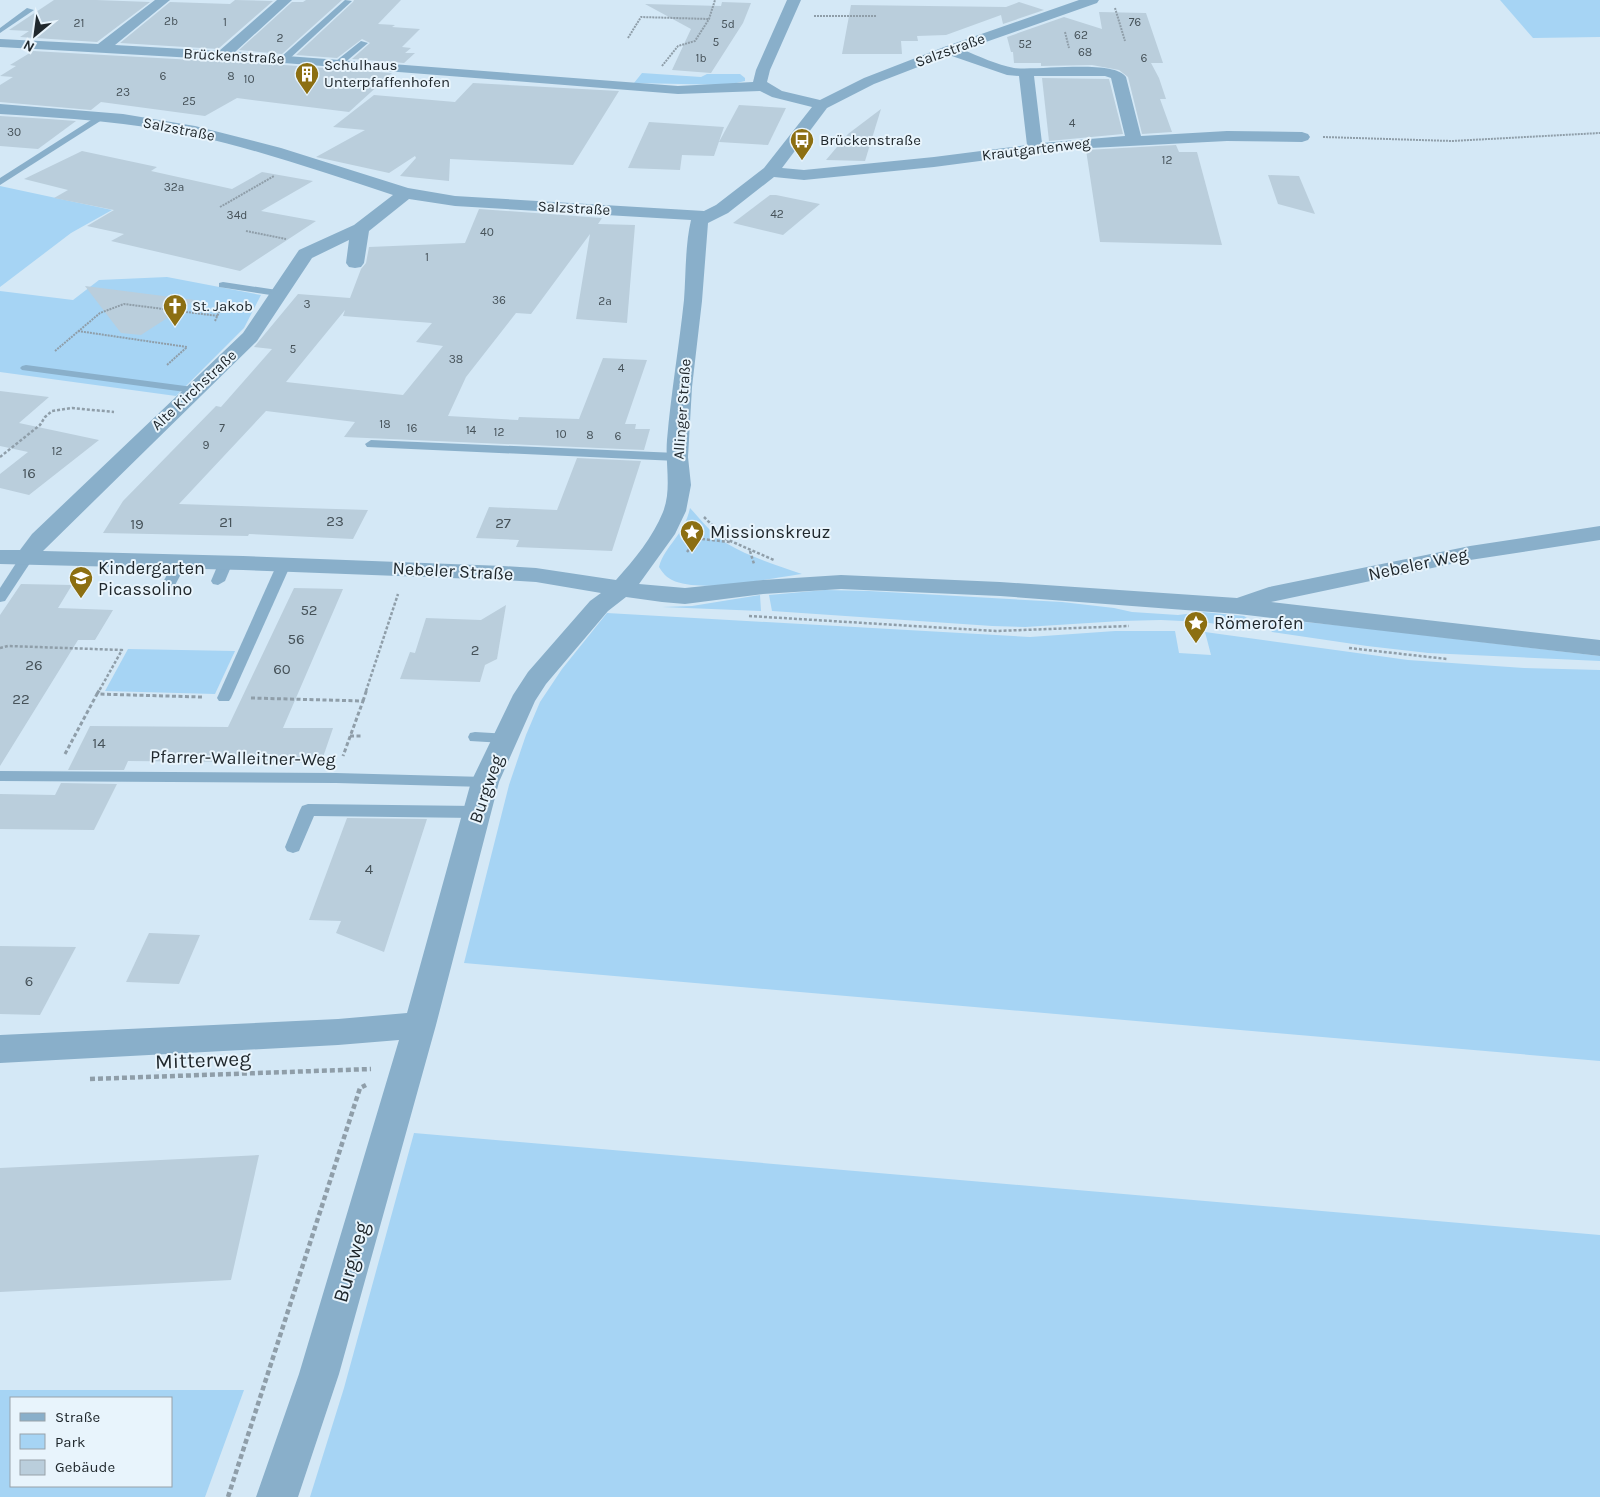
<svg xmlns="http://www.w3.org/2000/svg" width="1600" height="1497" font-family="Karla,sans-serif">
  <rect width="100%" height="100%" fill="#d4e8f6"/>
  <g fill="#a6d4f4" fill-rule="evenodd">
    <polygon points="1500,0 1600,0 1600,37 1533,38"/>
    <polygon points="642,73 701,77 707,74 740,74 745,78 745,81 728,85 634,83"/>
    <polygon points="0,186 112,210 71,233 0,287"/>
    <polygon points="167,277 261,295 244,328 176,396 0,372 0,291 73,300 99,280"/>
    <path d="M690,508C701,520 712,534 726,543C749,557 777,565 802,574C770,578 700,594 672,580C666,577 663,573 659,567C665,545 684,536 690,508Z"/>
    <polygon points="825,590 869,591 1062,602 1114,608 1132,612 1178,615 1203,612 1244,616 1250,620 1252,624 1248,627 1242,628 1203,622 1161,620 1121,621 1025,627 992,626 772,611 769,595"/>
    <polygon points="760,595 761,611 662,607 692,606"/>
    <polygon points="607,613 1030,637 1115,631 1175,631 1179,653 1211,655 1205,632 1408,660 1524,668 1600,670 1600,1061 464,963 509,785 526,735 540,702 562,669"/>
    <polygon points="1274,619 1356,627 1600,656 1600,661 1428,653 1367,646 1272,632 1268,626"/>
    <polygon points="128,649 235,651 215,694 105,691"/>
    <polygon points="414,1133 1600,1235 1600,1497 310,1497 344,1388"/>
    <path d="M0,1390H244L205,1497H0ZM171,1398V1486H11V1398Z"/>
  </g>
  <g fill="#bacedc" fill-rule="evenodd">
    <polygon points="54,0 96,0 150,2 97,42 20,37 29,31 9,30"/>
    <polygon points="235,0 273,1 218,49 120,43 170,2 230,4"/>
    <polygon points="306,0 342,0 282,54 239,50 292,2 303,2"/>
    <polygon points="354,0 401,0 378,24 395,25 392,27 420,29 402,47 411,48 405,53 415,53 404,63 352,59 370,43 362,39 337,58 296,55 353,2"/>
    <polygon points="722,2 751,3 743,23 711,73 672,70 691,29 645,4 721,6"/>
    <polygon points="1019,2 1044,10 1003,24 1001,15 946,35 917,36 918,41 901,41 902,54 842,54 851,5 1006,7"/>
    <polygon points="1099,12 1146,13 1163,63 1151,63 1159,78 1166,99 1160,99 1172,132 1142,134 1128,77 1119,70 1092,65 1041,66 1041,63 1014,63 1013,52 1011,52 1007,37 1064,17 1102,29"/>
    <polygon points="33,51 284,65 392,73 349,112 237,98 205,116 101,102 91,110 0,102 0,85 13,77 0,76 16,66 10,65"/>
    <polygon points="1042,78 1109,79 1123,134 1049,141"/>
    <polygon points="473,83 619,91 573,165 450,159 449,181 400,176 416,158 415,156 389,173 316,157 365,130 333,127 374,95 455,102"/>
    <polygon points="739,105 786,108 768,145 719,142"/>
    <polygon points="881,109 865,161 826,160 848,134"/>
    <polygon points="0,116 49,119 76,121 38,149 0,146"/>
    <polygon points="649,122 724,127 714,156 682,155 680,170 628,168"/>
    <polygon points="1176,145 1179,152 1197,152 1222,245 1100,242 1086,150"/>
    <polygon points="82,151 157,167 151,171 232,189 262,172 313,181 261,211 316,221 240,271 111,241 124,234 87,226 114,210 54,198 68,190 24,179"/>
    <polygon points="1268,175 1299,176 1315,214 1278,204"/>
    <polygon points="770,195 776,195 820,204 783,235 733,223"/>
    <path d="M479,209L602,218L598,224L635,225L627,323L576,319L590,234L531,314L516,313L466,377L448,416L518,420L519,417L579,419L603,358L647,360L625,424H636L635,429H650L644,450L344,437L355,422L266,411L179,504L368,510L353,539L249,534L248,536L103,533L123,501L216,406L221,407L272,349L254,347L298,294L350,298L361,269L366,263L369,247L465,243ZM345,310L343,316L432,323L416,342L443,346L403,395L286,382Z"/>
    <polygon points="85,286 195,300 141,335 121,333"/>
    <polygon points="0,391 49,397 19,423 99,440 29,495 0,488 0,474 28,452 0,446"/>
    <polygon points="577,458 641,461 612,551 516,547 519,540 476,538 489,507 557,510"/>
    <polygon points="21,584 72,585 58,608 113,610 95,640 78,640 0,766 0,615"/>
    <polygon points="294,588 343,589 283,728 333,728 321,763 128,761 124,770 68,770 90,726 228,727"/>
    <polygon points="506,605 497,659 485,665 480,682 400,679 410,652 415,653 426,618 481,620"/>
    <polygon points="61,783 117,784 94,830 0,829 0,794 55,795"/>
    <polygon points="347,818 427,819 384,952 336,933 341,921 309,920"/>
    <polygon points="149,933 200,935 179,984 126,982"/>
    <polygon points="0,946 76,947 40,1015 0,1014"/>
    <polygon points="259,1155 231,1280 0,1292 0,1168"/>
  </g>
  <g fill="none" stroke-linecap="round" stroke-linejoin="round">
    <g stroke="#8f9ea9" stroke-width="2" stroke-dasharray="2 1" stroke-linecap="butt">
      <polyline points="1115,8 1125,41"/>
      <polyline points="814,16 876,16"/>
      <polyline points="1065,32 1069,48"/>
      <polyline points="628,38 641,17 709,19"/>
      <polyline points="662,66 678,46 695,41 709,19 715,0"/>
      <polyline points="1323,137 1452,141 1600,133"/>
      <polyline points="220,207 274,176"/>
      <polyline points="246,231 286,239"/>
      <polyline points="215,321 219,312 217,309 221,305"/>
      <polyline points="78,331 187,347 167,365"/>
      <polyline points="55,351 100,313 124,304 218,316"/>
    </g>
    <g stroke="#8f9ea9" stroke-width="2.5" stroke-dasharray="3 2" stroke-linecap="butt">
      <polyline points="0,457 40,425 45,417 52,411 72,408 114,412"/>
      <polyline points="704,517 726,539 774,560"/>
      <polyline points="692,538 730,542"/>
      <polyline points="750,551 754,564"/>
      <polyline points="687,552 698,538"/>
      <polyline points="749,616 996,631 1129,626"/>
      <polyline points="0,648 8,646 122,650 99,691"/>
      <polyline points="1349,648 1447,659"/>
      <polyline points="366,691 398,594"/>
    </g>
    <g stroke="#8f9ea9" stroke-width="3" stroke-dasharray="4 2.5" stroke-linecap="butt">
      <polyline points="97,694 100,689"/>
      <polyline points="251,698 363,701 343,756"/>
      <polyline points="363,701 367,689"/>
      <polyline points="350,736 363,736"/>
      <polyline points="65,754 97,694 202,697"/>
    </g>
    <g stroke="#8f9ea9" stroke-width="4.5" stroke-dasharray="5 3" stroke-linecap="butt">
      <polyline points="90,1079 371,1069"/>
      <polyline points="228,1497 360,1088 366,1085"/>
    </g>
    <g fill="#89afca" fill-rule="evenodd">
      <polygon points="345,0 352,1 287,61 281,61 281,57"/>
      <polygon points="27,8 34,10 0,33 0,28"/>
      <polygon points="361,41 368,43 342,65 336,65 336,61"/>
      <polygon points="102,113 105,114 105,118 0,185 0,178"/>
      <polygon points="223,282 277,290 282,293 277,296 219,287 219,283"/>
      <polygon points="26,365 193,387 199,390 193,393 22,370 20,368 22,366"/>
      <polygon points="371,440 677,453 683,457 677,461 367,447 365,444"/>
      <polygon points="27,553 34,557 5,601 0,602 0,588 22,554"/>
      <polygon points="181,557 188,561 174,587 169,588 164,587 162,584 176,558"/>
      <polygon points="226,558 233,562 225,581 218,585 213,584 211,581 219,562"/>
      <polygon points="284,560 291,564 231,698 229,701 219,701 217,698 277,564"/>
      <polygon points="475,732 509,734 511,738 509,742 504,743 470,741 468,737 470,733"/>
      <polygon points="0,771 336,773 485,777 490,778 493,782 490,786 485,787 336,783 0,781"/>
      <polygon points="308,804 476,806 482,808 484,812 482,816 476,818 314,816 299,851 293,853 287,851 285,847 300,810 302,806"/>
    </g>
    <path fill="#89afca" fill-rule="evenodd" d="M155,0H170L115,45L219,51L277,0H292L235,52L678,86L753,82L756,70L787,0H801L770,70L767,82L782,91L820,100L864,78L944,47L1079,0H1099L1097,3L963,50C979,56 997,65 1014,68C1037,71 1114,59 1126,77L1141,136L1227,131L1302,132L1308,134L1310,137L1308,140L1302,142L1227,141L1071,149L934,167L804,180L774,177L728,213L708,223L702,301L692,387L688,457L691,485L686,511L675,534L639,584L685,588L763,580L841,575L1000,582L1237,598L1269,587L1470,546L1600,526V540L1470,560L1271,602L1600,640V656L1238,614L1000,596L841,589L763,594L685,604L662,602L626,597L608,611L546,684L535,701L499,782L436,1025L339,1374L298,1497H256L299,1374L399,1040L338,1045L0,1063V1035L338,1019L407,1013L471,782L513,695L528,672L590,601L601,593L536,582L503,580L243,570L0,564V550H20L32,534L243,333L299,250L354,225L393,195C328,174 263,151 196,136C132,122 66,118 0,114V104L123,114L195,126L281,148L408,188L455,196L704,211L716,205L764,168L812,107L772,97L760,91L678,94L284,63L0,47V39L98,44ZM949,55L1007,75L1019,76L1027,145L934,157L804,170L782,168L827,108L874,84ZM1034,76H1105L1111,78L1125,136L1042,143ZM409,199L455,206L691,220C685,246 686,274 684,300C679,347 671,393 667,440C665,464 672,489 663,512C653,537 634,560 616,580L536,568L503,566L243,556L43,551L257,341L312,258L349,240L346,263L349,267L355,268L361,267L364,263L369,231Z"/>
  </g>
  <defs>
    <g id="building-pin" transform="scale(1.25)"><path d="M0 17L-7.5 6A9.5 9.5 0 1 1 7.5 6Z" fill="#8c6f12" stroke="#e8f4fc"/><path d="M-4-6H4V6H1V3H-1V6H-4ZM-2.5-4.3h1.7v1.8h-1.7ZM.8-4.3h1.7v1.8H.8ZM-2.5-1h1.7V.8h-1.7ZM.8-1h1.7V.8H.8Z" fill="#fff"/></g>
    <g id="bus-pin" transform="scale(1.25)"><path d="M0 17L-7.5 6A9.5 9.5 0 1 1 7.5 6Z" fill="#8c6f12" stroke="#e8f4fc"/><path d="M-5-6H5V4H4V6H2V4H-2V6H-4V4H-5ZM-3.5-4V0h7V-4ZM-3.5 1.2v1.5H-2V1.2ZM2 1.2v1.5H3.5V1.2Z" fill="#fff"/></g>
    <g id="church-pin" transform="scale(1.25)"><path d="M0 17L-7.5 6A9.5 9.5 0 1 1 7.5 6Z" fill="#8c6f12" stroke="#e8f4fc"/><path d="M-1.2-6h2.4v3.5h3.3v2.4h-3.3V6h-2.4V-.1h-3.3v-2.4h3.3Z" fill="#fff"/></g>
    <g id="sight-pin" transform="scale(1.25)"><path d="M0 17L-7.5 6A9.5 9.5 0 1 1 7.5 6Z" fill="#8c6f12" stroke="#e8f4fc"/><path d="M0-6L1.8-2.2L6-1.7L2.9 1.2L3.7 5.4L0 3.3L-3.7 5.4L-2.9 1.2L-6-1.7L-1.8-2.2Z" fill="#fff"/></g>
    <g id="school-pin" transform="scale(1.25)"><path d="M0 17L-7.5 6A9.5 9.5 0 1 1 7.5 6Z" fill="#8c6f12" stroke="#e8f4fc"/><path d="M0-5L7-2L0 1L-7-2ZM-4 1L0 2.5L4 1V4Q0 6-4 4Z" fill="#fff"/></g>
  </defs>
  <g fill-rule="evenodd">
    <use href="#building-pin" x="307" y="74"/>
    <use href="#bus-pin" x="802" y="140"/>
    <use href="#church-pin" x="175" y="306"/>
    <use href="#sight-pin" x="692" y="532"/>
    <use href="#school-pin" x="81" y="578"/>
    <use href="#sight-pin" x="1196" y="623"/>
  </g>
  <g text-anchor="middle" stroke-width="4" stroke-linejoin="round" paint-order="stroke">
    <g font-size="12" fill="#465259">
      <text x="171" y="25">2b</text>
      <text x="225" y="26">1</text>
      <text x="1135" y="26">76</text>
      <text x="79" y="27">21</text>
      <text x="728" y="28">5d</text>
      <text x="1081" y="39">62</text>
      <text x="280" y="42">2</text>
      <text x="716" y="46">5</text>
      <text x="1025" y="48">52</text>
      <text x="1085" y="56">68</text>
      <text x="701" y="62">1b</text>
      <text x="1144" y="62">6</text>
      <text x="163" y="80">6</text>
      <text x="231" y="80">8</text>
      <text x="249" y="83">10</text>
      <text x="123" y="96">23</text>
      <text x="189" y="105">25</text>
      <text x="1072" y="127">4</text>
      <text x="14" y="136">30</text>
      <text x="1167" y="164">12</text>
      <text x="174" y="191">32a</text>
      <text x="777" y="218">42</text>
      <text x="237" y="219">34d</text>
      <text x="487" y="236">40</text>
      <text x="427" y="261">1</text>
      <text x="499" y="304">36</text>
      <text x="605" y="305">2a</text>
      <text x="307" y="308">3</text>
      <text x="293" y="353">5</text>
      <text x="456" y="363">38</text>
      <text x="621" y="372">4</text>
      <text x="385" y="428">18</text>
      <text x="222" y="432">7</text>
      <text x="412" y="432">16</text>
      <text x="471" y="434">14</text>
      <text x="499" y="436">12</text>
      <text x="561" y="438">10</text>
      <text x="590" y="439">8</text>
      <text x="618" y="440">6</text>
      <text x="206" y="449">9</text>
      <text x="57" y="455">12</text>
    </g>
    <g font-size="15" fill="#20282d" stroke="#e8f4fc">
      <text transform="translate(950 50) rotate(-20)" y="5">Salzstraße</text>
      <text transform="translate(234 56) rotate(3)" y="5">Brückenstraße</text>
      <text transform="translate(179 129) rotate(11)" y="5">Salzstraße</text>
      <text transform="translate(1036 149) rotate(-7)" y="5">Krautgartenweg</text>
      <text transform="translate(574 208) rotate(3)" y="5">Salzstraße</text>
      <text transform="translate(194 390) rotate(-43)" y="5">Alte Kirchstraße</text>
      <text transform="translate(682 409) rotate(-86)" y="5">Allinger Straße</text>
    </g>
    <g font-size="15" fill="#20282d" stroke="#e8f4fc" text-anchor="start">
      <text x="324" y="70">Schulhaus<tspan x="324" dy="17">Unterpfaffenhofen</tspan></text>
      <text x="820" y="145">Brückenstraße</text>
      <text x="192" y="311">St. Jakob</text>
    </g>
    <g font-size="15" fill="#465259">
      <text x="29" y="478">16</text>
      <text x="335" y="526">23</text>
      <text x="226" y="527">21</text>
      <text x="503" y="528">27</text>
      <text x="137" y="529">19</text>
      <text x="309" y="615">52</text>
      <text x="296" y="644">56</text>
      <text x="475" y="655">2</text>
      <text x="34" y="670">26</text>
      <text x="282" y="674">60</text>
      <text x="21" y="704">22</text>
      <text x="99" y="748">14</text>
      <text x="369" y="874">4</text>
      <text x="29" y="986">6</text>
    </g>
    <g font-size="18" fill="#20282d" stroke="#e8f4fc" text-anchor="start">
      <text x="710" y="538">Missionskreuz</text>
      <text x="98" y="574">Kindergarten<tspan x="98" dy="21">Picassolino</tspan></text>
      <text x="1214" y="629">Römerofen</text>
    </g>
    <g font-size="18" fill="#20282d" stroke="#e8f4fc">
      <text transform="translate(1418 564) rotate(-12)" y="6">Nebeler Weg</text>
      <text transform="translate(453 571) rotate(3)" y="6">Nebeler Straße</text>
      <text transform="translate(243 758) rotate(1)" y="6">Pfarrer-Walleitner-Weg</text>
      <text transform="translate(486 789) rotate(-71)" y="6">Burgweg</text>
    </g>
    <g font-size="21" fill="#20282d" stroke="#e8f4fc">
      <text transform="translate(203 1060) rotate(-2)" y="7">Mitterweg</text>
      <text transform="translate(351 1262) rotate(-74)" y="7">Burgweg</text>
    </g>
  </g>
  <rect x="10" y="1397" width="162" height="90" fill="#e8f4fc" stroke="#98a2a9"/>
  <rect x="20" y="1413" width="25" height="8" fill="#89afca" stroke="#98a2a9"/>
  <text x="55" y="1422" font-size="15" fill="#20282d">Straße</text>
  <rect x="20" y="1434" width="25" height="15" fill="#a6d4f4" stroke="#98a2a9"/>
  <text x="55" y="1447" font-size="15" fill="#20282d">Park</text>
  <rect x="20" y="1460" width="25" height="15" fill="#bacedc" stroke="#98a2a9"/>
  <text x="55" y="1472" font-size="15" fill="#20282d">Gebäude</text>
  <g transform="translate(35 35) rotate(209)" stroke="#e8f4fc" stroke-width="4" paint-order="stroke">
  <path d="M0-4L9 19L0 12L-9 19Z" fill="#20282d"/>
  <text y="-8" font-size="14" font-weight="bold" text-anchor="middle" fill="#20282d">N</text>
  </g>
</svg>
